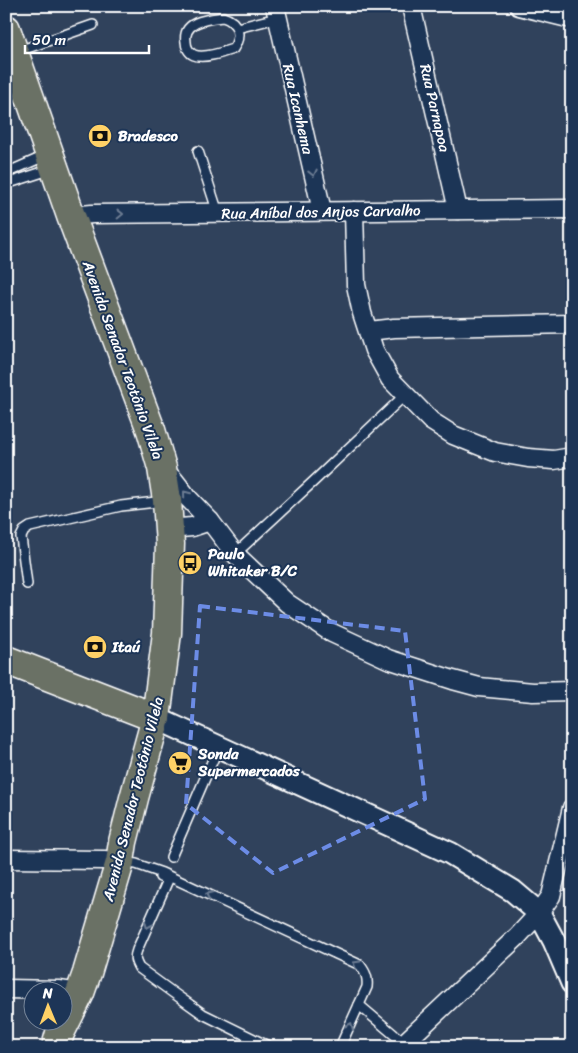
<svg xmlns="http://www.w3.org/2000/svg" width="578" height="1053" font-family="Sriracha,sans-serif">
  <rect width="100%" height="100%" fill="#30425c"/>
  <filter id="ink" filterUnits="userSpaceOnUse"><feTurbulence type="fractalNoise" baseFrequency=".02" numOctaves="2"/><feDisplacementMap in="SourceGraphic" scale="10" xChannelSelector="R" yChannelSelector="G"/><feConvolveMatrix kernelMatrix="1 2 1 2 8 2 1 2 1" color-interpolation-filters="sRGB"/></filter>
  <g filter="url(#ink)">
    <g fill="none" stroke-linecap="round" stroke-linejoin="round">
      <g stroke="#fff" stroke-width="12">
        <g id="service">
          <path d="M223,17C239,22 242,36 233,49C224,52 204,59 194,55C189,53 186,47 186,42C182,21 208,19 223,17Z"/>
          <polyline points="237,28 277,18"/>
          <polyline points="16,52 93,25"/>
          <polyline points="198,151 218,213"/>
          <polyline points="6,173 47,155"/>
          <polyline points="6,184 52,169"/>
          <polyline points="235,554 314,481 405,395"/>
          <polyline points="27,584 21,537 24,531 30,527 121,506 165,501"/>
          <polyline points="171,857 215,755 220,747"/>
          <path d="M123,862L136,864L162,873L360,965C366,973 368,978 367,987L340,1047"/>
          <path d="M160,877L168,880L137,950C134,958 135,961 139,968L172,992L203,1014L270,1047"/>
          <polyline points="359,1005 404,1043"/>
        </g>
      </g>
      <g stroke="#fff" stroke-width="21">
        <g id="minor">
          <polyline points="275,6 322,211"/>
          <polyline points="411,6 458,210"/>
          <polyline points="519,6 572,19"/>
          <polyline points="354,211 356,285 362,313 374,350 390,379 431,421 453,435 495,452 528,458 554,460 572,457"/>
          <polyline points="71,216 92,214 572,209"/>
          <polyline points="369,331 394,328 572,324"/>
          <polyline points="163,469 174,480 188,498 210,521 235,554 287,603 332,633 388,659 453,680 479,687 533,692 572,691"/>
          <polyline points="169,529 192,527 210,521"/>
          <polyline points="6,859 104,860 120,862"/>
          <polyline points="6,989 59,990 80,993"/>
          <polyline points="400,1047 517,937 539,913 551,896 572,808"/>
        </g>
      </g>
      <g stroke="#fff" stroke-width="25">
        <polyline id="tertiary" points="156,718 450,853 513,891 539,913 554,941 572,983"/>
      </g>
      <g stroke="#fff" stroke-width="31">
        <g id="primary">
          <polyline points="6,29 71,216 151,430 162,468 167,500 170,544 167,633 156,718 134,798 123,842 120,862 87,973 80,993 60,1033 56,1047"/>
          <polyline points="6,660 156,718"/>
        </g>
      </g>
      <use href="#service" stroke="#1d3557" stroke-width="9"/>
      <use href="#minor" stroke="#1d3557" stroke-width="18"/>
      <use href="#tertiary" stroke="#1d3557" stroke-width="21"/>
      <use href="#primary" stroke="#6b7165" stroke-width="28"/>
    </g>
    <defs><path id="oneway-chevron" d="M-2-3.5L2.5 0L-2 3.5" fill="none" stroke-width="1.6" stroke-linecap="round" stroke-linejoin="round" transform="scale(1.25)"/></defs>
    <g stroke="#6c7c92">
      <use href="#oneway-chevron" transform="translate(313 173) rotate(77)"/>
      <use href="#oneway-chevron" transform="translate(120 214) rotate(-1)"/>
      <use href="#oneway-chevron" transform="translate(186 494) rotate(-129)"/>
      <use href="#oneway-chevron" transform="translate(209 895) rotate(-155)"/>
      <use href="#oneway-chevron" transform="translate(148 925) rotate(114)"/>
      <use href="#oneway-chevron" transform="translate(356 964) rotate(-149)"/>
      <use href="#oneway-chevron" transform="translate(350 1026) rotate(-66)"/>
    </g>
  </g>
  <path fill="none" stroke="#6c8ce6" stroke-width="4" stroke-dasharray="10 6" stroke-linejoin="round" d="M200,606L405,631L425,799L273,873L186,804Z"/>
  <defs>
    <g id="bank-disc" transform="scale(1.25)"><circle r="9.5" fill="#ffd166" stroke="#1d3557"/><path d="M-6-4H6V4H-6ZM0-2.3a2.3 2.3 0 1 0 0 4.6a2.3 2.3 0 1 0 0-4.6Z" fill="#111"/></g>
    <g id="bus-disc" transform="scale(1.25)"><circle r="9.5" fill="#ffd166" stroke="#1d3557"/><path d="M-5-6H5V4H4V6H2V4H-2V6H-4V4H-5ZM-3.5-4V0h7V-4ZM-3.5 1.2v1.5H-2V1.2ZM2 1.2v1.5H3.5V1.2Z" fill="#111"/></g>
    <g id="supermarket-disc" transform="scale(1.25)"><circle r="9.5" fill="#ffd166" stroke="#1d3557"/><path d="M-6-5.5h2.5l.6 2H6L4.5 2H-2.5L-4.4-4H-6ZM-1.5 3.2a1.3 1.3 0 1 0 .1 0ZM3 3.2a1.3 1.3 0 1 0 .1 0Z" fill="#111"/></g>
  </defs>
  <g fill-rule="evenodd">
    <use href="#bank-disc" x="100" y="136"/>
    <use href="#bus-disc" x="190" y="563"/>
    <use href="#bank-disc" x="95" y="647"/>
    <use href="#supermarket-disc" x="180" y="763"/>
  </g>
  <g text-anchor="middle" stroke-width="4" stroke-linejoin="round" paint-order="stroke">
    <g font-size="15" fill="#fff" stroke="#1d3557">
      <text transform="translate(435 108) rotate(77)" y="5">Rua Parnapoa</text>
      <text transform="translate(298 109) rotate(77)" y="5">Rua Icanhema</text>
      <text transform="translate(321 212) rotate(-1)" y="5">Rua Aníbal dos Anjos Carvalho</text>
      <text transform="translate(123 360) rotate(70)" y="5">Avenida Senador Teotônio Vilela</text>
      <text transform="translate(133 799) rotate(-76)" y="5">Avenida Senador Teotônio Vilela</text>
    </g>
    <g font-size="15" font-weight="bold" fill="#fff" stroke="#1d3557" text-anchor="start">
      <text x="118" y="141">Bradesco</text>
      <text x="208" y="559">Paulo<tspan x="208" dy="17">Whitaker B/C</tspan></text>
      <text x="112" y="652">Itaú</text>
      <text x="198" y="759">Sonda<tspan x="198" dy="17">Supermercados</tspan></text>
    </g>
  </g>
  <rect width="578" height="1053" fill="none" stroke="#1d3557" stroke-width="25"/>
  <rect x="12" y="12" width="553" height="1028" fill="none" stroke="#fff" stroke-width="2" filter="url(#ink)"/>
  <g transform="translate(48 1006) rotate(359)"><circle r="24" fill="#1d3557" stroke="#77869a"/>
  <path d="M0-4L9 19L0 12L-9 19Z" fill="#ffd166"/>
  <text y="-8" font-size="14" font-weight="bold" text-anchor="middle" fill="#ffffff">N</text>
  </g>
  <path d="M25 45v8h124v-8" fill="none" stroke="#ffffff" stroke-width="2.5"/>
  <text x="32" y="45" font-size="15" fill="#ffffff" stroke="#1d3557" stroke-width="4" paint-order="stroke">50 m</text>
</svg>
